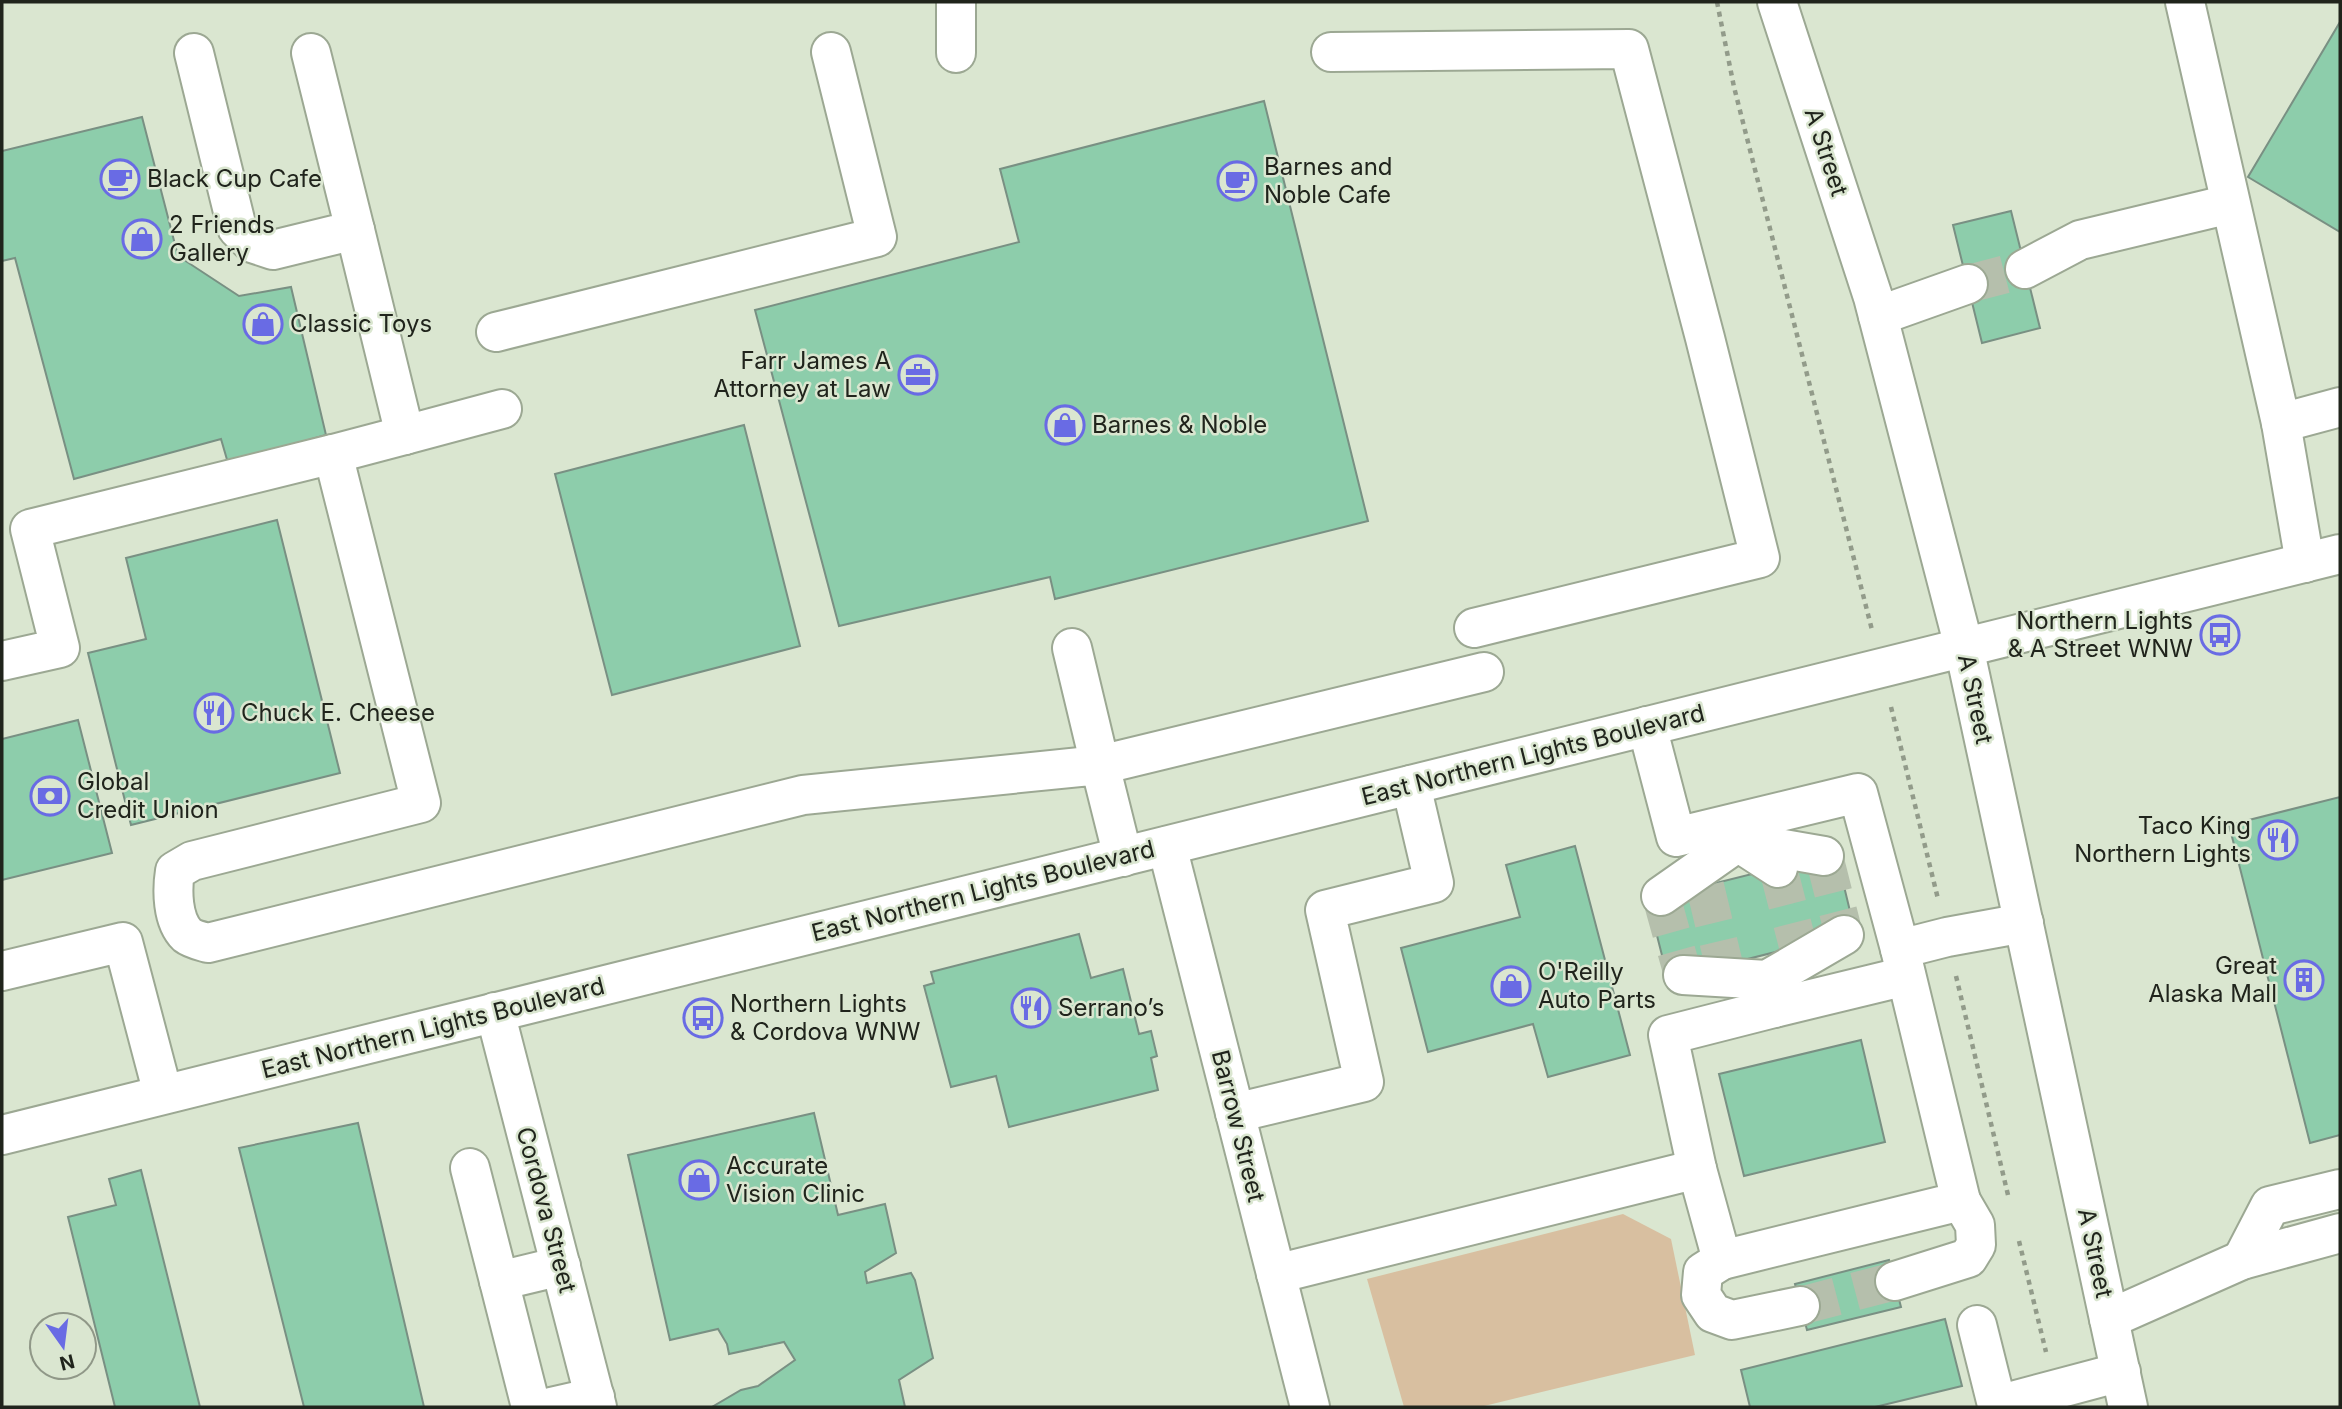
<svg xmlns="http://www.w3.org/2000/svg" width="2342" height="1409" font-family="Inter,sans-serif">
  <rect width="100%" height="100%" fill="#dae6d0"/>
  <polygon fill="#d8bfa0" points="1623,1214 1671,1239 1695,1355 1480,1407 1404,1407 1367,1279"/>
  <g fill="#8dcdab" stroke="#799083" stroke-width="2">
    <polygon points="2340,22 2340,232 2248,177"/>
    <polygon points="1264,101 1368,521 1055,599 1050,577 839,626 755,310 1019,242 1000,169"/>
    <polygon points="142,117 178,256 239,296 291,287 326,435 228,463 221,439 74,479 15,258 2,261 2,151"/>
    <polygon points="2011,211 2040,328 1982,343 1953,225"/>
    <polygon points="744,425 800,646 612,695 555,474"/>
    <polygon points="277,520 340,773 131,825 88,653 146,639 126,558"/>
    <polygon points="78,720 112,853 2,880 2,739"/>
    <polygon points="2340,797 2340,1135 2310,1143 2229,825"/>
    <polygon points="1575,846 1630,1055 1548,1077 1533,1024 1428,1052 1401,948 1520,917 1506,865"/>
    <polygon points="1836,853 1855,932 1668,979 1648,900"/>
    <polygon points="1079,934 1091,978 1123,969 1139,1034 1151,1031 1157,1056 1151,1058 1158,1090 1009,1127 996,1076 951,1087 924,986 934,983 931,972"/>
    <polygon points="1861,1040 1885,1142 1744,1176 1719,1074"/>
    <polygon points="814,1113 838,1215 885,1204 896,1253 865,1272 867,1283 911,1273 915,1280 933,1358 899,1380 905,1407 712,1407 741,1390 758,1386 795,1360 784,1342 729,1354 727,1344 718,1329 670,1340 628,1155"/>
    <polygon points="358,1123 424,1407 304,1407 239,1148"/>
    <polygon points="141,1170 200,1407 115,1407 68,1217 116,1205 109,1179"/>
    <polygon points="1889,1260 1901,1307 1807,1330 1795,1284"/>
    <polygon points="1945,1319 1962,1386 1875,1407 1750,1407 1741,1370"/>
  </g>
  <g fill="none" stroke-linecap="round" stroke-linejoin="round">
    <g stroke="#b5bfac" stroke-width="38" stroke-dasharray="38 19" stroke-linecap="butt">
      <polyline points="1968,284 2025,269"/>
      <polyline points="1824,856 1844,935"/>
      <polyline points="1778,868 1798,946"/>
      <polyline points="1705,886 1724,965"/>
      <polyline points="1661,896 1683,975"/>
      <polyline points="1800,1306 1895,1281"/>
    </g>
    <g stroke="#9ca893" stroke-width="42">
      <g id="minor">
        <polyline points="2185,2 2281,423 2305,563"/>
        <polyline points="1331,52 1629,49 1705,338 1760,558 1474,628"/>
        <polyline points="194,53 237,228 252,243 273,250 355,230 311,53"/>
        <polyline points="956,53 956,2"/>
        <polyline points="355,230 405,435 502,409"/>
        <polyline points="2025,269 2080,240 2230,204"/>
        <polyline points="1878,316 1968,284"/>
        <polyline points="496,332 877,237 831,52"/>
        <polyline points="2281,423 2340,407"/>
        <path d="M405,435L333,454L421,803L192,861L175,871C172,890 172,920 187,935C192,939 201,941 208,943L803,795L1100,765L1123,857"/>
        <polyline points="1072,648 1100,765 1484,672"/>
        <polyline points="2,661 60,648 30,529 333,454"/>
        <polyline points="1647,726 1676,837 1858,793 1900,949"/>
        <polyline points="1749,843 1824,856"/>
        <polyline points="1167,846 1310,1407"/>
        <polyline points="1661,896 1738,842 1778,868"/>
        <polyline points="2,971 123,942 163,1094"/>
        <polyline points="1683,975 1767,980 1844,935"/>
        <polyline points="1768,982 1774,1008 1906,976"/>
        <polyline points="495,1012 597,1407"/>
        <polyline points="1235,1113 1364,1082 1325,910 1434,883 1411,785"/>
        <polyline points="470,1168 499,1281"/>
        <polyline points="1697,1169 1668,1035 1774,1008"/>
        <polyline points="1722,1260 1703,1272 1701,1295 1713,1313 1732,1320 1800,1306"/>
        <polyline points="2242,1260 2270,1206 2340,1189"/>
        <polyline points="1276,1274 1697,1169 1722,1260 1961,1201 1900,949 1947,937 2024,923"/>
        <polyline points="1895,1281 1968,1258 1976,1245 1975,1225 1961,1201"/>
        <polyline points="2109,1319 2242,1260 2340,1233"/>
        <polyline points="1977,1325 1997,1405"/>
        <polyline points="531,1407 499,1281 561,1266"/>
        <polyline points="551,1407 595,1397"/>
        <polyline points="1998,1407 1997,1405 2121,1372"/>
      </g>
    </g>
    <g stroke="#9ca893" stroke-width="42">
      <g id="major">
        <polyline points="1777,2 1873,297 1964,647 2128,1407"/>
        <polyline points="2,1135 2340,554"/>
      </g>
    </g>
    <g stroke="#929b8a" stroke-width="4.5" stroke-dasharray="5 5" stroke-linecap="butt">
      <polyline points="1717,2 1734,87 1872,630"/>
      <polyline points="1891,707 1938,899"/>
      <polyline points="1956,976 2008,1195"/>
      <polyline points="2019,1241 2046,1352"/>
    </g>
    <use href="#minor" stroke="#fff" stroke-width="38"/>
    <use href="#major" stroke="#fff" stroke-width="38"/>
  </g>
  <defs>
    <g id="cafe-ring" transform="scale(2.0125)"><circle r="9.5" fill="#dae6d0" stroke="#696be4" stroke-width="1.5"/><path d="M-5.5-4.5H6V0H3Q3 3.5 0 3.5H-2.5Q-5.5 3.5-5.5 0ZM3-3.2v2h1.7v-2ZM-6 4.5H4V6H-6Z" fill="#696be4"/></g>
    <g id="shop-ring" transform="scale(2.0125)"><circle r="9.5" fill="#dae6d0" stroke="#696be4" stroke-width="1.5"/><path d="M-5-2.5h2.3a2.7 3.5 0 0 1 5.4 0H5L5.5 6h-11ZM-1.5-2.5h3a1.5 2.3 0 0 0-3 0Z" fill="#696be4"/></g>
    <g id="office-ring" transform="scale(2.0125)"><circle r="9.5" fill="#dae6d0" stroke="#696be4" stroke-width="1.5"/><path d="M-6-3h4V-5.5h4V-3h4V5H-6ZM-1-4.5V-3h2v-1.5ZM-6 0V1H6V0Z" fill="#696be4"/></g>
    <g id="bus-ring" transform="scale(2.0125)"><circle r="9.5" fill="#dae6d0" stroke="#696be4" stroke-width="1.5"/><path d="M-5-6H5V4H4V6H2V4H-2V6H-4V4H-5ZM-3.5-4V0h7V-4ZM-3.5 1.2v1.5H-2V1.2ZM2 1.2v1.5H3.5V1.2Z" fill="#696be4"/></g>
    <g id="restaurant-ring" transform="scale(2.0125)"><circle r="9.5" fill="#dae6d0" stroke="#696be4" stroke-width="1.5"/><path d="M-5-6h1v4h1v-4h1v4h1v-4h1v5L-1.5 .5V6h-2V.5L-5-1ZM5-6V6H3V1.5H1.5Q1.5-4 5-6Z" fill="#696be4"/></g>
    <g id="bank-ring" transform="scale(2.0125)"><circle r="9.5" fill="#dae6d0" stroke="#696be4" stroke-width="1.5"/><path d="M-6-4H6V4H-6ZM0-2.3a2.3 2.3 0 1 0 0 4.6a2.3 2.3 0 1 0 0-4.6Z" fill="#696be4"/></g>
    <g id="building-ring" transform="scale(2.0125)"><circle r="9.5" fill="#dae6d0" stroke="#696be4" stroke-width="1.5"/><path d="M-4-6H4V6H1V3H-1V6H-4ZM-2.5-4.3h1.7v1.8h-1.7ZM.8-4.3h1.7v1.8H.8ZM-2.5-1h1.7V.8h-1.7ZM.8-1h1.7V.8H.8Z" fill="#696be4"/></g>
  </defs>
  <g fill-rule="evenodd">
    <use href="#cafe-ring" x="120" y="179"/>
    <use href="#cafe-ring" x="1237" y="181"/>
    <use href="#shop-ring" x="142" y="239"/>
    <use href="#shop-ring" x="263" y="324"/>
    <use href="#office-ring" x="918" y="375"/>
    <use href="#shop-ring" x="1065" y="425"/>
    <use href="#bus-ring" x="2220" y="635"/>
    <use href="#restaurant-ring" x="214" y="713"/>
    <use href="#bank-ring" x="50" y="796"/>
    <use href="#restaurant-ring" x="2278" y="840"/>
    <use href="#building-ring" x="2304" y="980"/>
    <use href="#shop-ring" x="1511" y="986"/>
    <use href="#restaurant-ring" x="1031" y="1008"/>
    <use href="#bus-ring" x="703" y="1018"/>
    <use href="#shop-ring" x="699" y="1180"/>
  </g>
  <g text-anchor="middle" stroke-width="5" stroke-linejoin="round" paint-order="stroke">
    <g font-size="24" fill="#20241c" stroke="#dae6d0">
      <text transform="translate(1826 152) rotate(72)" y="8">A Street</text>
      <text transform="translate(1975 699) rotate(78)" y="8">A Street</text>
      <text transform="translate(1533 755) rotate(-14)" y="8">East Northern Lights Boulevard</text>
      <text transform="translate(983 891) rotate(-14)" y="8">East Northern Lights Boulevard</text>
      <text transform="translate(433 1028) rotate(-14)" y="8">East Northern Lights Boulevard</text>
      <text transform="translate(1238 1126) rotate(76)" y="8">Barrow Street</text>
      <text transform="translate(546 1210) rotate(75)" y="8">Cordova Street</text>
      <text transform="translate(2095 1253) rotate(78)" y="8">A Street</text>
    </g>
    <g font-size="24" fill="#20241c" stroke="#dae6d0" text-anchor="start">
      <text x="1264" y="175">Barnes and<tspan x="1264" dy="28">Noble Cafe</tspan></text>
      <text x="147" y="187">Black Cup Cafe</text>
      <text x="169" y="233">2 Friends<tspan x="169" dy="28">Gallery</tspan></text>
      <text x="290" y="332">Classic Toys</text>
      <text x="891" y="369" text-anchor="end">Farr James A<tspan x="891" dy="28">Attorney at Law</tspan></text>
      <text x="1092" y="433">Barnes &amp; Noble</text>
      <text x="2193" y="629" text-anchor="end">Northern Lights<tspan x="2193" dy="28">&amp; A Street WNW</tspan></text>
      <text x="241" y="721">Chuck E. Cheese</text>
      <text x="77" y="790">Global<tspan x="77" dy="28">Credit Union</tspan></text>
      <text x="2251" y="834" text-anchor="end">Taco King<tspan x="2251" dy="28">Northern Lights</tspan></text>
      <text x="2277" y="974" text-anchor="end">Great<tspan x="2277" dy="28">Alaska Mall</tspan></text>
      <text x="1538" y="980">O'Reilly<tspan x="1538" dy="28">Auto Parts</tspan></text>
      <text x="730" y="1012">Northern Lights<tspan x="730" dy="28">&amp; Cordova WNW</tspan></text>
      <text x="1058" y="1016">Serrano’s</text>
      <text x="726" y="1174">Accurate<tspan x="726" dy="28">Vision Clinic</tspan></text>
    </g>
  </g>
  <rect width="2342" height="1409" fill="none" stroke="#20241c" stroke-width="7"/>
  <g transform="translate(63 1346) rotate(166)"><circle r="33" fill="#dae6d0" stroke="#909888" stroke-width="2"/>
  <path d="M0-5L12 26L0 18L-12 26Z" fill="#696be4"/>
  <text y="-10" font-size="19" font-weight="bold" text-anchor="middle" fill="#20241c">N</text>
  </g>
</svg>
